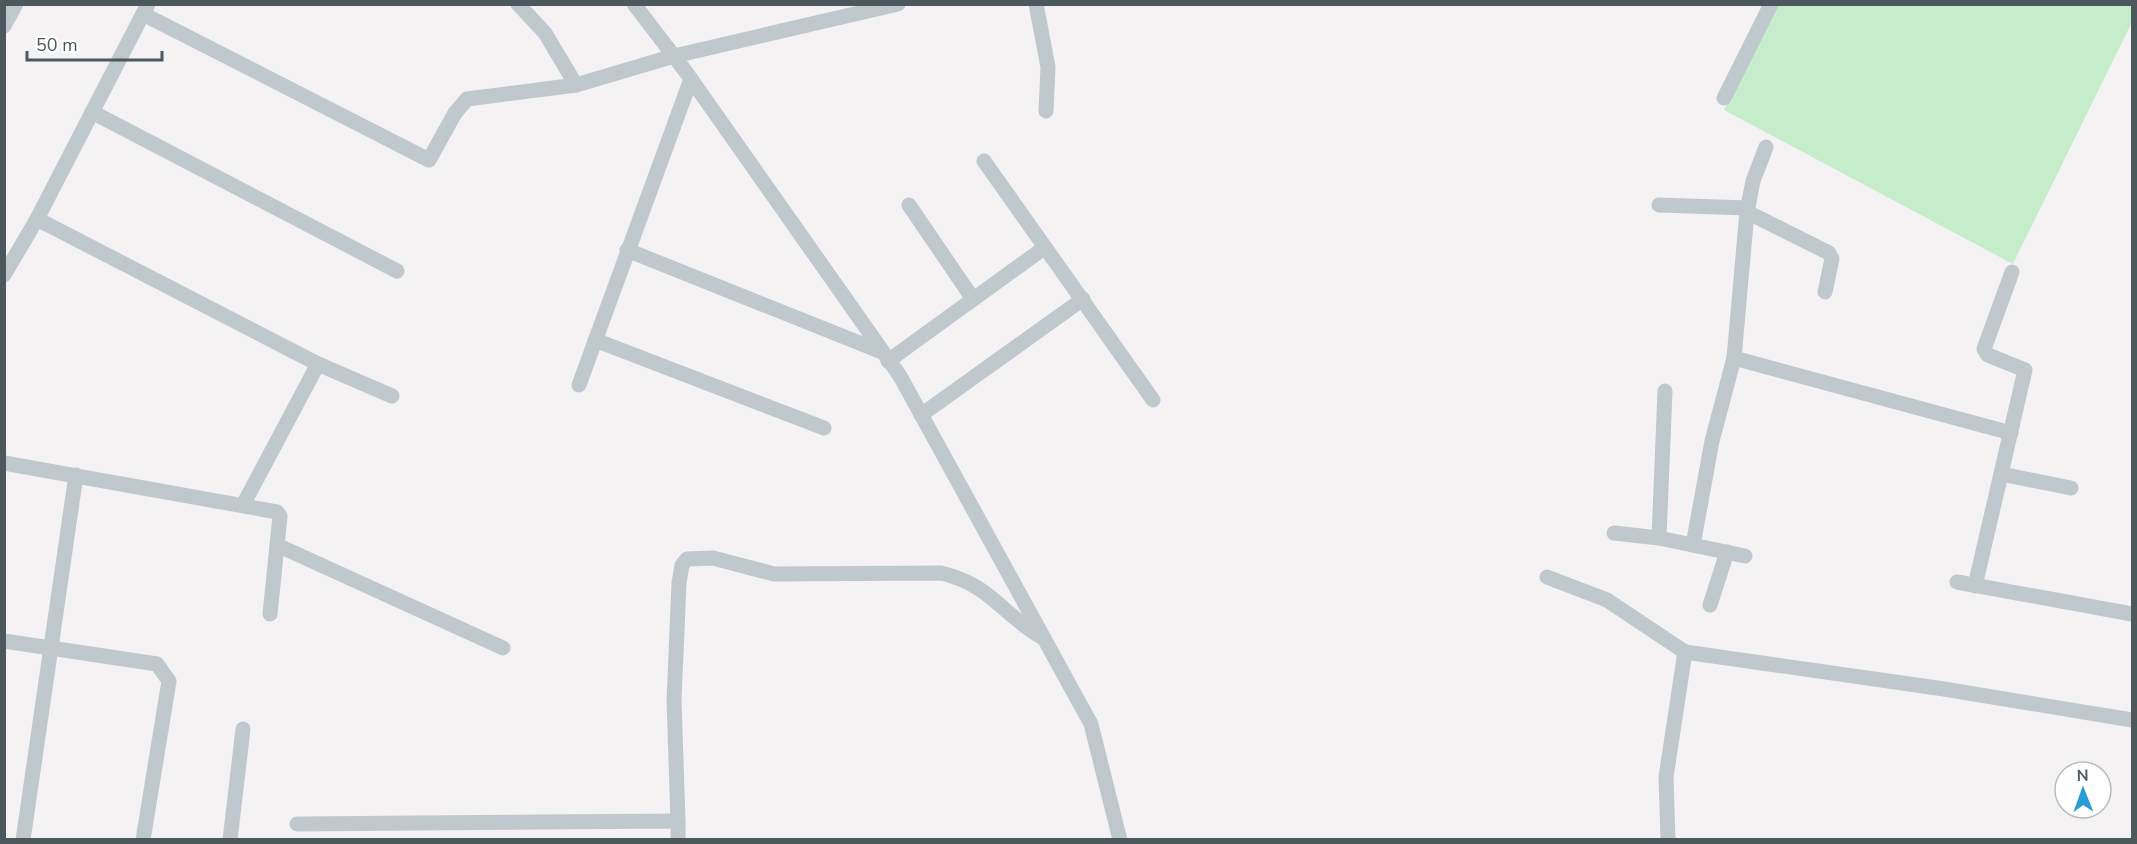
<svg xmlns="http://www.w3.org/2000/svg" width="2137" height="844" font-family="'Nunito Sans',sans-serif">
  <rect width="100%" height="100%" fill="#f4f2f2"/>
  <polygon fill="#c5edcb" points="1777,5 2132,5 2132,22 2013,264 1724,110"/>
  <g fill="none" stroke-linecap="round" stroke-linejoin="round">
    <g stroke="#bfc9cd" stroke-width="15">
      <polyline points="518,4 545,33 576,85"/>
      <polyline points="634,4 686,72 900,376 1091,724 1120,840"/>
      <polyline points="1036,4 1048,67 1046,111"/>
      <polyline points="143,14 429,160 455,113 467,99 576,85 674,56 898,4"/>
      <polyline points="4,26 16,4"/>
      <polyline points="1724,98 1771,4"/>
      <polyline points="92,112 397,271"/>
      <polyline points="984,161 1153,400"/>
      <polyline points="909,205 973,299"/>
      <polyline points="1659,205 1748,208"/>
      <polyline points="1747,212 1829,253 1832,259 1825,292"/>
      <polyline points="37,219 318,364 392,396"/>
      <polyline points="627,250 882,352"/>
      <polyline points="4,275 37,219 148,4"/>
      <polyline points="595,340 824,428"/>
      <polyline points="1734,358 2011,433"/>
      <polyline points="888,361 1044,248"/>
      <polyline points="579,385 691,79"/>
      <polyline points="921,415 1083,299"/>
      <polyline points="4,463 277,512 280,516 270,614"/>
      <polyline points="2001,474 2071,488"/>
      <polyline points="243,505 318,364"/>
      <polyline points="1614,533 1659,538 1745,556"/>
      <polyline points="1659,538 1665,391"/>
      <polyline points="277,545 503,648"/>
      <polyline points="1693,545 1712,441 1734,358 1747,212 1753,181 1766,147"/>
      <polyline points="1547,577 1607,600 1685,652"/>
      <polyline points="1957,582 2132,614"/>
      <polyline points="1975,586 2025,370 1988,355 1984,349 2012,272"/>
      <polyline points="1710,605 1727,552"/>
      <polyline points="4,641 157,664 169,681 143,840"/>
      <path d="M678,821L674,700L679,583L682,565L687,559L713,558L774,574L941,573C992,585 1002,615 1043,638"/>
      <polyline points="297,824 678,821 678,840"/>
      <polyline points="23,840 76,475"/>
      <polyline points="230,840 243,729"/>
      <polyline points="1668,840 1666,777 1685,652 1944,689 2132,720"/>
    </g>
  </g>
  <rect width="2137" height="844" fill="none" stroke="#4b595e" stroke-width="12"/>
  <g transform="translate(2083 790) rotate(359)"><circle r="28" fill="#ffffff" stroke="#b7bdbf" stroke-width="1.5"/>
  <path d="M0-4.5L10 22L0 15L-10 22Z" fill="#289cd7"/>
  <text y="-9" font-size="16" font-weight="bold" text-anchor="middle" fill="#4b595e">N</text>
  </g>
  <path d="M27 51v9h135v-9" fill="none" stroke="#4b595e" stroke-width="3"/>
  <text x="36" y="51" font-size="18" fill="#4b595e" stroke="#ffffff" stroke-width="4.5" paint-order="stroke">50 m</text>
</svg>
